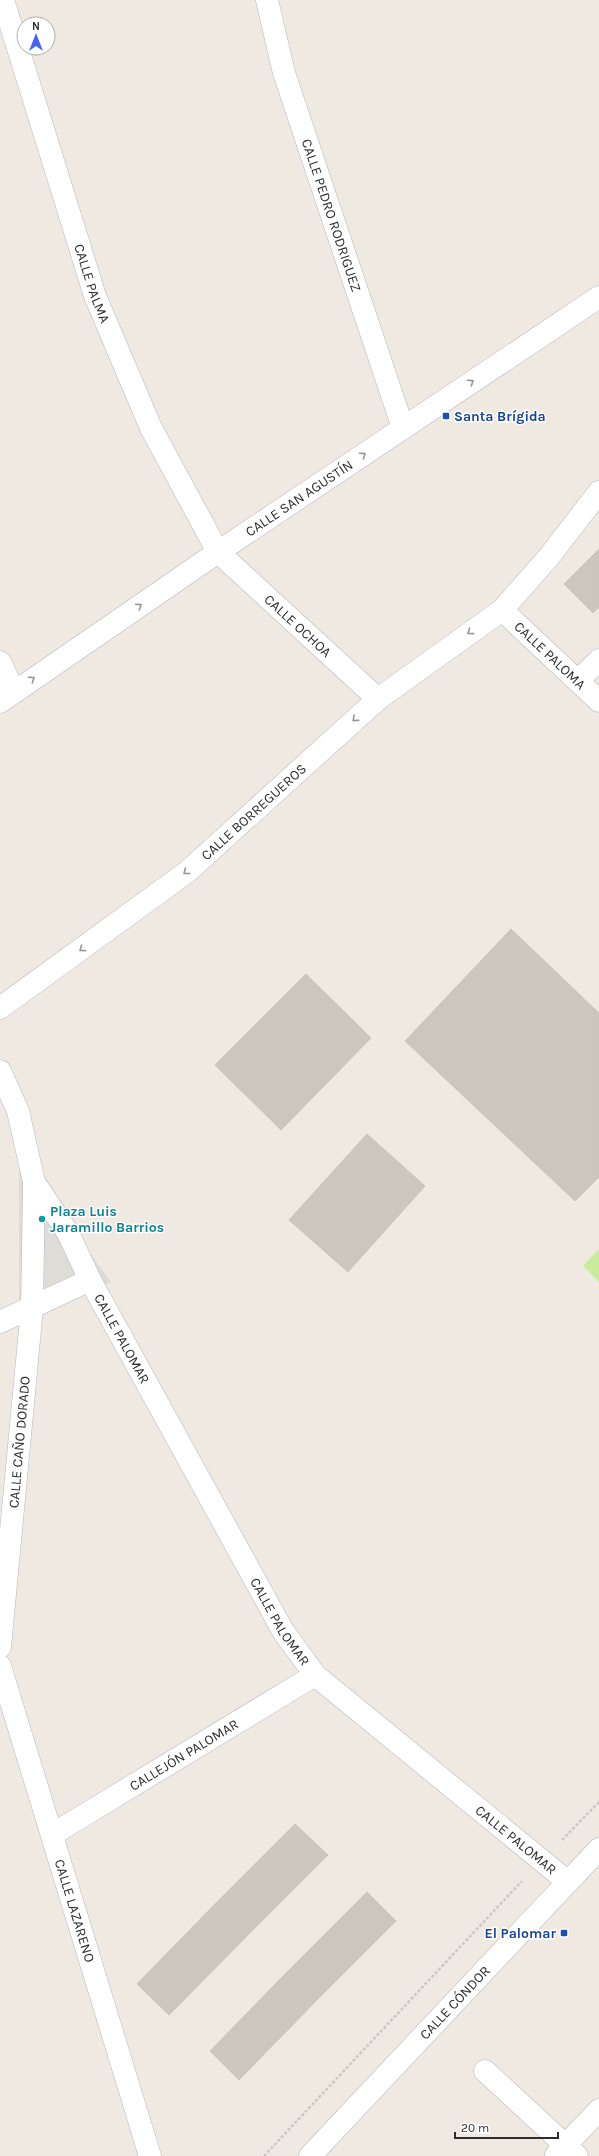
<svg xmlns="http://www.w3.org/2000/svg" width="599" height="2156" font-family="Karla,sans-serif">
  <rect width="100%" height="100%" fill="#efe9e1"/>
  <polygon fill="#c9ec9a" points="599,1249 599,1282 583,1266"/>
  <polygon fill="#dfdcd8" points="19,1156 111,1282 19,1326"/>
  <g fill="#cbc7bf" stroke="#cbc5ba">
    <polygon points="599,549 599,607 593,613 564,584"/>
    <polygon points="511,929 599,1013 599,1177 575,1201 405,1041"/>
    <polygon points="306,974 371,1038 281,1130 215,1065"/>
    <polygon points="367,1134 425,1186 348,1272 289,1220"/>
    <polygon points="295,1824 328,1855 248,1935 216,1903"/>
    <polygon points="367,1892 396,1921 317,2000 288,1971"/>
    <polygon points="216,1903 248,1935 169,2015 137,1984"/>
    <polygon points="288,1971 317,2000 239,2080 210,2051"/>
  </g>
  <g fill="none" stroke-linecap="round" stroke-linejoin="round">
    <g stroke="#b4b7c1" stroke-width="23">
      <g id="minor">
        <path id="s1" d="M3,0L95,296L151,428L218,552L378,699"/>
        <path id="s2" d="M267,0L284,73L403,428"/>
        <path id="s3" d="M502,610L599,701"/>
        <polyline points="0,662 14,692"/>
        <polyline points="578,681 599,660"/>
        <path id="s4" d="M0,702L218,552L599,297"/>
        <path id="s5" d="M0,1008L187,872L378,699L502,610L548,558L599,492"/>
        <polyline points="0,1071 18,1111 34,1182 32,1308 0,1647"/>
        <path id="s6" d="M34,1182L68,1233L90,1280L283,1631L315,1675L568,1882"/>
        <polyline points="0,1322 90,1280"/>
        <path id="s7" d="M0,1666L150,2156"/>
        <path id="s8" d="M53,1834L315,1675"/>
        <polyline points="485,2071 577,2156"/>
        <polyline points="556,2155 599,2110"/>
        <path id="s9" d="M310,2156L599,1849"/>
      </g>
    </g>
    <g stroke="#c9c9c9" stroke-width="2.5" stroke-dasharray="3 2" stroke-linecap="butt">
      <polyline points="562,1840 599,1802"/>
      <polyline points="264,2156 522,1881"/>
    </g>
    <use href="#minor" stroke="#fff" stroke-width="22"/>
  </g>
  <defs><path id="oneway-chevron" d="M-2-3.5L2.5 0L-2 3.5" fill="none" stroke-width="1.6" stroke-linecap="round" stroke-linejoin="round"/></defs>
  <g stroke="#969696">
    <use href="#oneway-chevron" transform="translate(471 382) rotate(-34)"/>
    <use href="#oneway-chevron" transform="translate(363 455) rotate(-34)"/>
    <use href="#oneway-chevron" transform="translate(139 606) rotate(-34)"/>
    <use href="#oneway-chevron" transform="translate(470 632) rotate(144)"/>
    <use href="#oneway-chevron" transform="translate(32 679) rotate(-34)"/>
    <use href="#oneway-chevron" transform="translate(355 719) rotate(138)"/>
    <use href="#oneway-chevron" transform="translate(186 872) rotate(141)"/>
    <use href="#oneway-chevron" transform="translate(82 949) rotate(144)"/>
  </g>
  <g fill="#1a4fb4" stroke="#fff" stroke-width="1.5">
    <rect x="442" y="412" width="8" height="8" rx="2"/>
    <rect x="560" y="1929" width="8" height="8" rx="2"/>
  </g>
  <circle fill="#0f9aa8" stroke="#fff" stroke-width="1.5" cx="42" cy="1219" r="4"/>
  <g text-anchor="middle" stroke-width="3" stroke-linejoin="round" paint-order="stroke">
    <g font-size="14" fill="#2e2e2e" stroke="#fff">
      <text dy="5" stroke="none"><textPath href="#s2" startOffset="225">CALLE PEDRO RODRIGUEZ</textPath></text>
      <text dy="5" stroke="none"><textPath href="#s1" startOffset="297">CALLE PALMA</textPath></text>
      <text dy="5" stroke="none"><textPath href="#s4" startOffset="362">CALLE SAN AGUSTÍN</textPath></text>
      <text dy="5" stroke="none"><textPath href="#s1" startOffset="703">CALLE OCHOA</textPath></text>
      <text dy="5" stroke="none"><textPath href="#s3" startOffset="66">CALLE PALOMA</textPath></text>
      <text dy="5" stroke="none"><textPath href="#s5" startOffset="321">CALLE BORREGUEROS</textPath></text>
      <text dy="5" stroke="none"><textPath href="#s6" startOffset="180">CALLE PALOMAR</textPath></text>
      <text transform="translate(19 1442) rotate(-85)" y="5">CALLE CAÑO DORADO</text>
      <text dy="5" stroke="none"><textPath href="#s6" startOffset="504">CALLE PALOMAR</textPath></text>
      <text dy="5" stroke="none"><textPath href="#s8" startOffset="153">CALLEJÓN PALOMAR</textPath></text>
      <text dy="5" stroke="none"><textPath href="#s6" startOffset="828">CALLE PALOMAR</textPath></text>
      <text dy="5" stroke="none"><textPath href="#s7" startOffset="256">CALLE LAZARENO</textPath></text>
      <text dy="5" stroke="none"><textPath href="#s9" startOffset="211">CALLE CÓNDOR</textPath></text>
    </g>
    <g font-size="14" font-weight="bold" fill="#164399" stroke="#fff" text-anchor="start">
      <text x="454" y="421">Santa Brígida</text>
      <text x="556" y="1938" text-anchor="end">El Palomar</text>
    </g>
    <g font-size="14" font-weight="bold" fill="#0d838f" stroke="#fff" text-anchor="start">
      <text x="50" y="1216">Plaza Luis<tspan x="50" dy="16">Jaramillo Barrios</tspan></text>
    </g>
  </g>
  <g transform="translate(36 36)"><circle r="19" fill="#ffffff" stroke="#ababab"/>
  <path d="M0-3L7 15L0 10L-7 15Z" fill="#4264fb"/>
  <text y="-6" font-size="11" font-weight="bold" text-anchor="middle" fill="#2e2e2e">N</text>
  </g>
  <path d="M455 2132v6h103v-6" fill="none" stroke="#2e2e2e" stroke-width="2"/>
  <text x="461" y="2132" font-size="12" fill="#2e2e2e" stroke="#ffffff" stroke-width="3" paint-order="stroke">20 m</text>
</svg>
